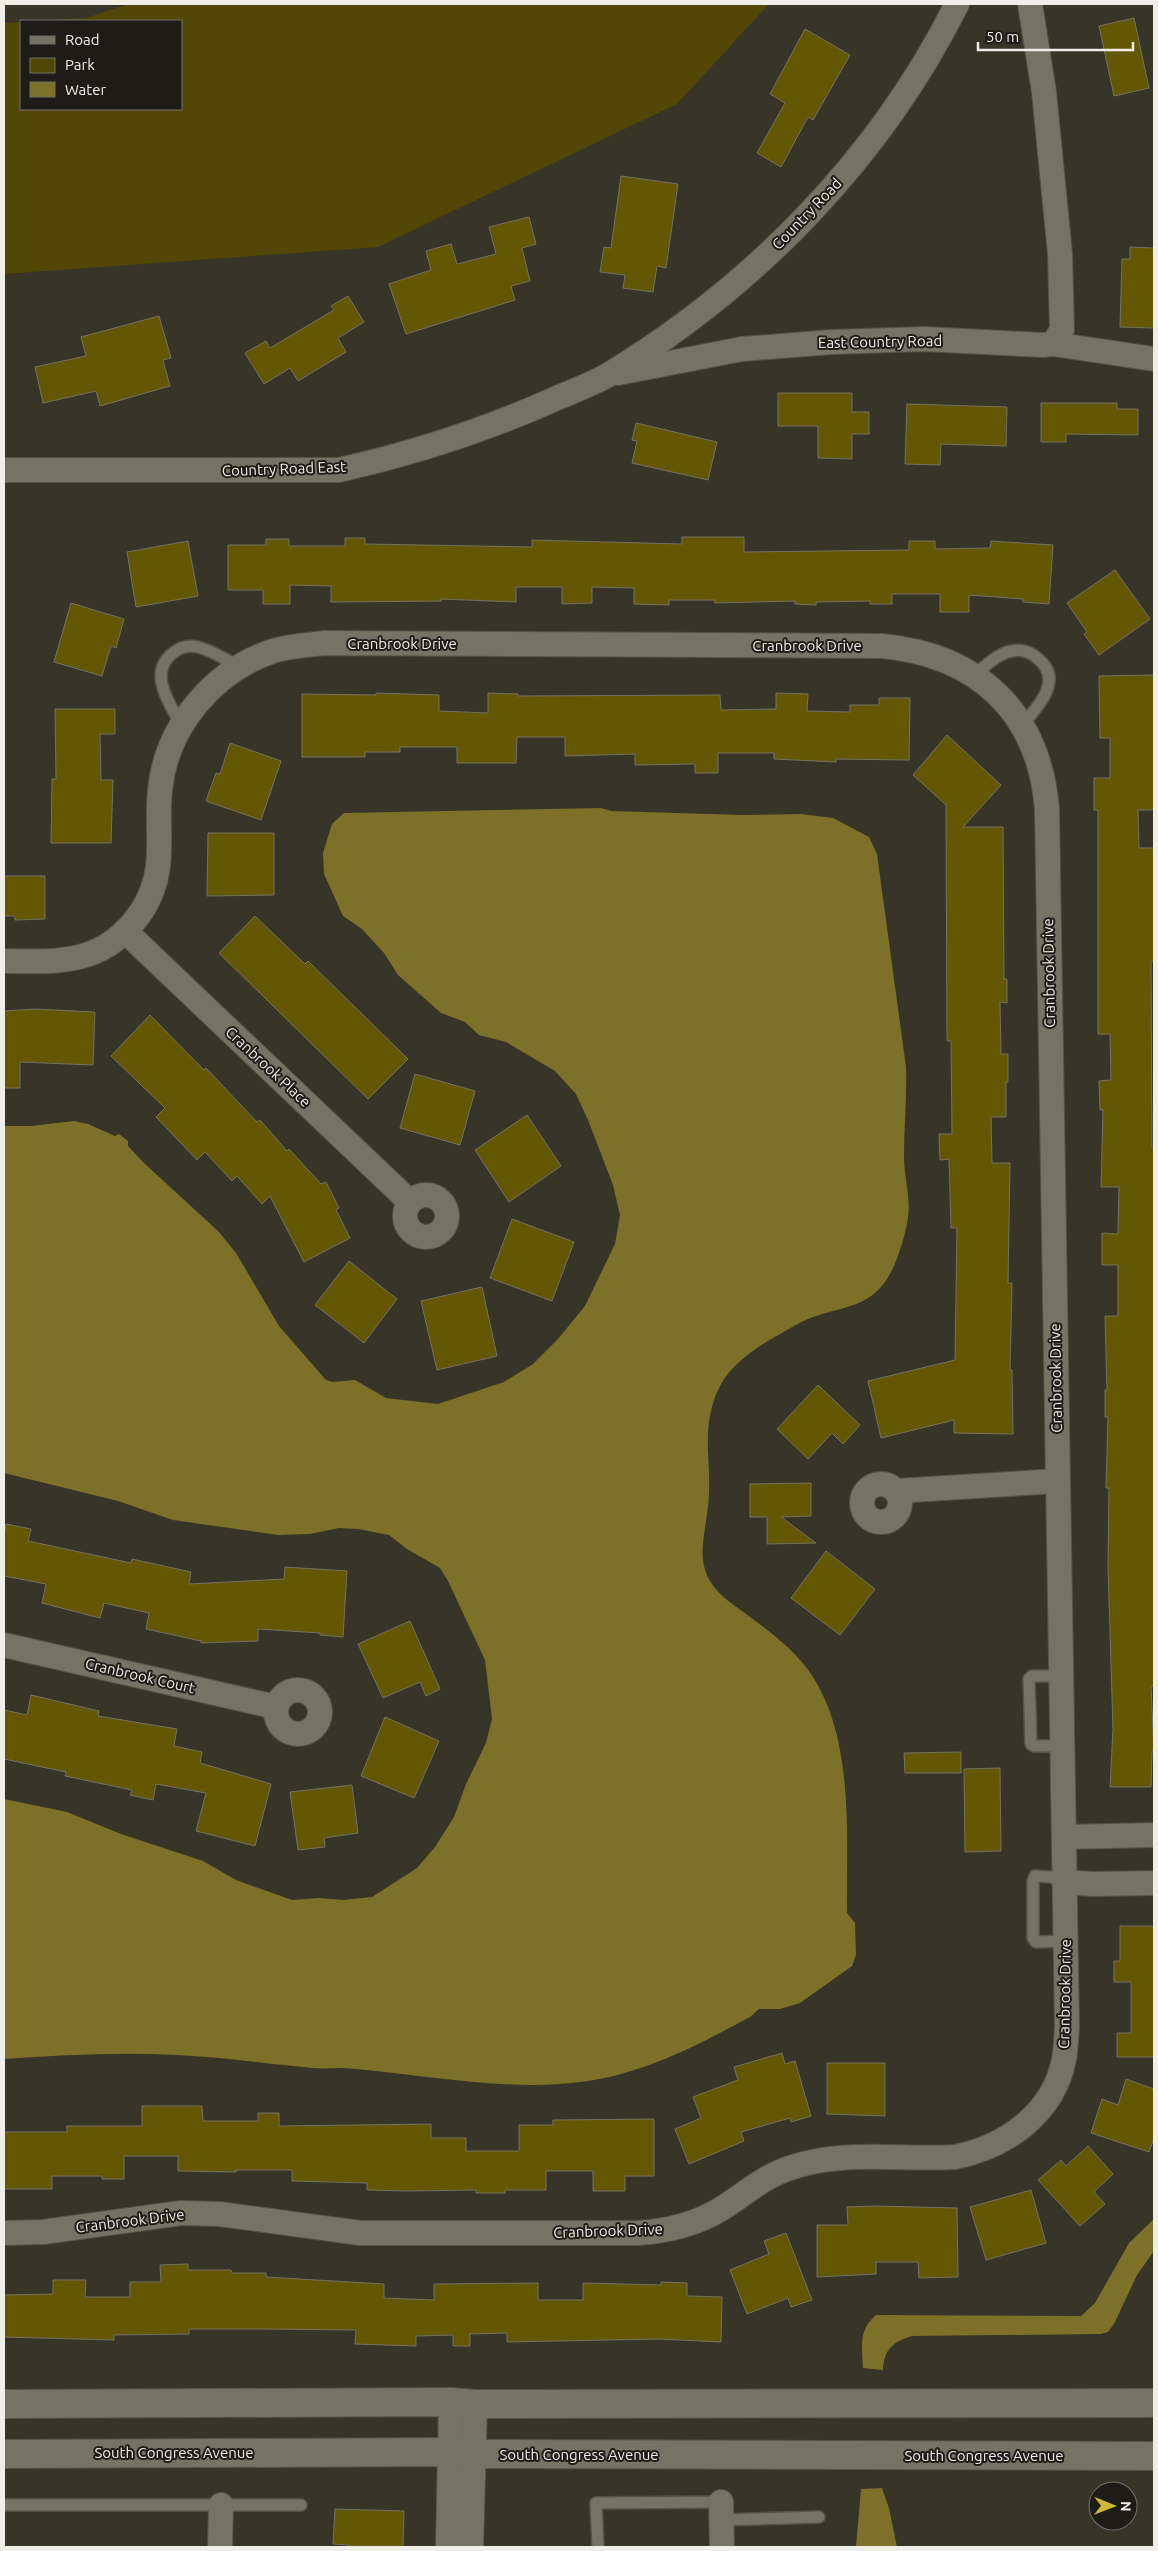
<svg xmlns="http://www.w3.org/2000/svg" width="1158" height="2551" font-family="Ubuntu,sans-serif">
  <rect width="100%" height="100%" fill="#373528"/>
  <polygon fill="#524707" points="129,4 769,4 677,104 378,247 4,274 4,23 21,22 21,109 181,109 181,21 30,21 86,18"/>
  <g fill="#7d7028">
    <path d="M601,808L611,811L742,815L801,814L833,818L869,837L877,854L906,1067C907,1097 904,1127 904,1157C904,1177 911,1198 908,1217C906,1233 900,1251 894,1266C874,1310 846,1304 808,1319C796,1324 784,1332 773,1338C732,1362 712,1383 708,1432C707,1452 710,1473 709,1493C708,1535 687,1567 727,1600C757,1623 792,1644 813,1677C855,1743 846,1839 847,1913L855,1923L856,1955L852,1966L800,2003L780,2009H759L750,2017C698,2045 647,2072 588,2081C507,2093 424,2074 344,2068C333,2068 323,2069 313,2068C267,2064 222,2057 176,2055C119,2052 61,2055 4,2059V1799L67,1812L121,1834L203,1861L236,1880L292,1900L319,1898L343,1900L372,1897L417,1868L435,1847L454,1817L466,1784L486,1743L492,1719L485,1660L448,1581L440,1568L407,1549L389,1535L358,1529L339,1528L310,1534L278,1535L173,1520L118,1501L4,1473V1126H31L74,1121L88,1124L115,1136L119,1134L128,1141V1146L144,1163L219,1232L236,1253L279,1326L326,1380L333,1382L355,1380L386,1398L438,1404L504,1382L533,1364L558,1339L585,1306L615,1244L620,1215L613,1185L588,1120L576,1094L555,1071L506,1042L479,1035L465,1022L441,1013L398,975L384,953L362,929L343,916L324,874L323,853L332,824L344,813Z"/>
    <path d="M1154,2219V2251L1137,2275L1114,2324L1108,2332L1100,2334L912,2336C893,2342 884,2349 883,2370L863,2368C862,2347 858,2330 876,2315L1081,2316L1095,2303L1129,2243Z"/>
    <polygon points="882,2488 889,2508 897,2547 856,2547 861,2489"/>
  </g>
  <g fill="#645704" stroke="#747264">
    <polygon points="1134,18 1149,88 1114,96 1099,26"/>
    <polygon points="805,29 850,55 813,120 808,117 781,167 757,153 785,103 770,94"/>
    <polygon points="621,176 678,184 666,268 657,266 653,292 623,288 625,275 600,272 604,247 611,248"/>
    <polygon points="529,217 536,244 522,248 530,281 511,286 515,300 406,334 389,284 431,270 426,251 451,244 457,264 496,254 489,227"/>
    <polygon points="1130,247 1154,248 1154,328 1120,327 1122,259 1130,259"/>
    <polygon points="348,296 364,322 338,338 346,352 298,381 290,368 264,384 245,353 266,341 270,348 334,310 331,306"/>
    <polygon points="159,316 171,358 163,360 170,386 100,406 96,391 43,403 35,367 86,356 81,337"/>
    <polygon points="778,393 852,393 852,412 869,412 869,434 852,434 852,459 818,458 818,426 778,426"/>
    <polygon points="1041,403 1117,403 1117,409 1138,409 1138,435 1066,434 1066,442 1041,442"/>
    <polygon points="907,404 1007,407 1006,446 941,444 940,465 905,464"/>
    <polygon points="636,423 717,442 708,480 632,463 637,441 632,440"/>
    <polygon points="682,537 744,537 744,552 909,550 909,541 935,541 935,549 990,548 991,541 1053,545 1049,604 1023,602 1023,599 969,595 969,612 940,612 940,594 892,594 892,604 870,604 870,601 816,602 816,605 795,604 795,601 715,603 715,600 669,600 669,605 634,604 634,588 592,587 592,603 562,604 562,587 516,587 516,602 441,599 441,601 331,602 331,586 290,585 290,604 263,604 263,590 228,590 228,545 266,545 266,539 289,539 289,546 345,546 345,538 365,538 365,544 532,547 532,540 682,544"/>
    <polygon points="188,541 198,596 136,607 127,552"/>
    <polygon points="1115,570 1150,619 1099,655 1084,634 1087,632 1067,603"/>
    <polygon points="71,603 124,619 116,648 111,646 102,676 54,662"/>
    <polygon points="1154,675 1154,810 1138,810 1139,848 1154,848 1154,961 1151,962 1152,1148 1154,1148 1154,1686 1151,1686 1154,1751 1152,1751 1151,1787 1110,1787 1113,1729 1108,1567 1109,1488 1106,1488 1108,1417 1105,1417 1105,1390 1107,1390 1105,1316 1118,1316 1118,1265 1102,1265 1102,1233 1118,1234 1119,1187 1101,1187 1103,1110 1100,1110 1099,1081 1111,1080 1110,1034 1098,1034 1098,810 1094,810 1094,778 1110,778 1110,738 1100,738 1099,676"/>
    <polygon points="376,693 439,695 439,711 488,713 488,693 518,694 518,696 720,695 721,710 776,709 776,693 808,694 807,711 850,712 850,705 879,705 879,698 910,698 909,760 836,759 836,762 774,759 774,753 718,753 718,773 695,773 695,764 635,765 635,754 565,756 565,737 517,737 516,763 457,763 457,747 400,747 400,752 365,752 365,757 302,757 302,694 376,695"/>
    <polygon points="55,709 115,709 115,734 100,734 101,780 113,780 111,843 51,843 52,779 56,779"/>
    <polygon points="947,735 1001,785 963,827 1003,827 1004,979 1007,979 1007,1003 1000,1002 1001,1054 1008,1054 1008,1082 1006,1082 1006,1117 991,1117 992,1163 1010,1163 1008,1283 1012,1283 1010,1370 1012,1370 1013,1434 954,1433 954,1420 881,1438 868,1381 955,1360 957,1228 951,1228 949,1159 940,1160 939,1134 952,1134 951,1041 947,1041 946,805 913,775"/>
    <polygon points="230,743 281,761 261,820 206,801 216,773 220,774"/>
    <polygon points="208,833 274,833 274,895 207,896"/>
    <polygon points="4,876 45,876 45,919 15,920 15,916 4,916"/>
    <polygon points="255,916 305,964 308,961 408,1059 368,1099 219,953"/>
    <polygon points="35,1009 95,1012 93,1065 20,1062 20,1088 4,1088 4,1011"/>
    <polygon points="150,1015 204,1070 206,1068 257,1122 260,1120 287,1151 289,1149 321,1184 326,1182 339,1208 336,1210 350,1238 304,1262 270,1196 262,1204 237,1176 232,1181 205,1152 197,1160 156,1117 165,1108 111,1056"/>
    <polygon points="415,1074 475,1091 460,1145 400,1128"/>
    <polygon points="527,1115 561,1166 509,1202 475,1150"/>
    <polygon points="512,1219 574,1242 552,1301 490,1278"/>
    <polygon points="349,1261 397,1299 364,1343 315,1305"/>
    <polygon points="482,1287 497,1356 437,1370 421,1301"/>
    <polygon points="818,1385 860,1425 843,1444 832,1433 808,1459 777,1429"/>
    <polygon points="811,1483 811,1516 781,1517 816,1543 767,1544 767,1517 750,1517 750,1484"/>
    <polygon points="6,1524 31,1529 28,1541 131,1563 132,1559 191,1572 189,1584 284,1579 285,1567 347,1571 343,1637 320,1635 320,1633 258,1629 258,1641 201,1643 201,1641 146,1629 149,1613 104,1603 100,1618 42,1603 46,1584 4,1576 4,1535"/>
    <polygon points="826,1551 875,1589 840,1635 791,1598"/>
    <polygon points="410,1621 440,1689 426,1696 420,1682 383,1698 358,1644"/>
    <polygon points="31,1695 99,1711 98,1716 177,1729 174,1746 202,1752 200,1763 271,1784 255,1846 196,1831 206,1793 156,1784 153,1800 130,1795 132,1790 65,1776 66,1772 4,1759 4,1710 27,1715"/>
    <polygon points="385,1717 439,1741 414,1798 361,1776"/>
    <polygon points="961,1752 961,1773 905,1773 904,1753"/>
    <polygon points="1000,1768 1001,1851 965,1852 964,1769"/>
    <polygon points="352,1785 358,1833 324,1838 325,1847 298,1850 290,1792"/>
    <polygon points="1120,1926 1154,1926 1154,2057 1117,2057 1117,2033 1131,2033 1131,1982 1114,1982 1114,1961 1120,1961"/>
    <polygon points="782,2053 785,2064 795,2061 811,2116 791,2122 790,2118 741,2132 744,2141 689,2164 675,2129 701,2118 693,2097 738,2080 734,2067"/>
    <polygon points="827,2063 885,2063 885,2116 827,2114"/>
    <polygon points="1126,2079 1154,2089 1154,2138 1149,2152 1091,2133 1102,2099 1118,2105"/>
    <polygon points="142,2106 202,2106 203,2121 258,2121 258,2113 279,2113 279,2126 431,2124 431,2138 466,2138 466,2151 519,2151 519,2125 553,2125 553,2120 654,2119 654,2176 625,2176 625,2191 593,2191 593,2171 546,2171 546,2190 505,2190 505,2193 476,2193 476,2190 407,2191 367,2190 367,2183 292,2181 292,2170 235,2170 236,2172 178,2171 178,2156 124,2156 124,2179 102,2179 102,2176 52,2176 52,2189 4,2189 4,2132 67,2132 67,2126 142,2126"/>
    <polygon points="1088,2146 1113,2174 1094,2192 1105,2204 1080,2226 1038,2180 1061,2160 1066,2166"/>
    <polygon points="1031,2190 1046,2243 986,2260 970,2207"/>
    <polygon points="876,2206 957,2208 958,2277 919,2278 918,2262 876,2262 876,2274 817,2277 817,2225 848,2225 847,2207"/>
    <polygon points="786,2233 812,2300 791,2307 788,2298 747,2314 730,2270 769,2254 764,2241"/>
    <polygon points="188,2264 188,2270 231,2270 232,2273 266,2273 266,2277 384,2284 384,2298 434,2300 434,2284 538,2283 538,2300 583,2300 583,2283 661,2285 661,2282 687,2283 687,2296 722,2297 721,2342 659,2339 507,2342 507,2333 470,2334 470,2346 453,2346 453,2335 416,2336 416,2346 355,2344 356,2330 266,2329 189,2329 189,2334 114,2335 114,2340 4,2337 4,2295 53,2294 53,2280 86,2280 85,2297 130,2297 130,2282 161,2282 160,2265"/>
    <polygon points="335,2509 404,2511 403,2547 349,2547 349,2545 333,2544"/>
  </g>
  <g fill="none" stroke-linecap="round" stroke-linejoin="round">
    <g stroke="#555348" stroke-width="14">
      <g id="service">
        <path d="M973,675C985,667 998,653 1012,651C1021,649 1031,652 1037,658C1065,679 1038,707 1022,725"/>
        <path d="M181,725C170,704 147,673 173,653C180,647 189,645 198,647C212,650 227,661 240,667"/>
        <polyline points="1061,1676 1032,1676 1029,1679 1031,1744 1034,1746 1062,1746"/>
        <polyline points="1064,1882 1051,1877 1035,1876 1033,1881 1033,1938 1036,1942 1066,1941"/>
        <polyline points="4,2505 301,2505"/>
        <polyline points="721,2520 819,2517"/>
        <polyline points="598,2547 596,2503 721,2502"/>
      </g>
    </g>
    <g stroke="#555348" stroke-width="26">
      <g id="minor">
        <polyline points="1030,4 1044,92 1060,254 1062,330 1053,344"/>
        <polyline points="618,373 742,349 832,342 924,339 1043,345 1053,344 1154,359"/>
        <path d="M4,470H339C415,453 486,430 557,398C574,391 592,384 608,375C755,286 880,158 957,4"/>
        <polyline points="125,931 410,1202"/>
        <path d="M4,961C28,961 55,963 79,957C121,947 153,908 158,866C161,841 157,815 160,790C166,727 213,671 273,651C290,646 308,645 325,643L882,646C978,655 1039,712 1047,809L1067,2028C1066,2038 1066,2049 1064,2059C1054,2113 1006,2147 955,2157C901,2160 844,2150 793,2167C765,2175 745,2194 721,2209C695,2225 668,2231 638,2233H360L219,2214L181,2213L43,2232L4,2233"/>
        <circle cx="426" cy="1216" r="21"/>
        <circle cx="881" cy="1503" r="19"/>
        <polyline points="896,1491 1058,1481"/>
        <polyline points="4,1645 276,1707"/>
        <circle cx="298" cy="1712" r="22"/>
        <polyline points="1064,1837 1154,1835"/>
        <polyline points="1064,1882 1093,1884 1154,1883"/>
        <polyline points="721,2502 722,2547"/>
        <polyline points="220,2547 221,2505"/>
        <polyline points="448,2547 451,2402"/>
        <polyline points="471,2547 475,2404"/>
      </g>
    </g>
    <g stroke="#555348" stroke-width="30">
      <g id="secondary">
        <polyline points="4,2404 451,2402 475,2404 1154,2403"/>
        <polyline points="4,2454 450,2452 474,2454 1154,2456"/>
      </g>
    </g>
    <use href="#service" stroke="#757364" stroke-width="11"/>
    <use href="#minor" stroke="#757364" stroke-width="24"/>
    <use href="#secondary" stroke="#757364" stroke-width="28"/>
  </g>
  <g text-anchor="middle" stroke-width="4" stroke-linejoin="round" paint-order="stroke">
    <g font-size="15" fill="#f0efe7" stroke="#1d1c16">
      <text transform="translate(807 214) rotate(-46)" y="5">Country Road</text>
      <text transform="translate(880 342) rotate(-1)" y="5">East Country Road</text>
      <text transform="translate(284 469) rotate(-2)" y="5">Country Road East</text>
      <text x="402" y="649">Cranbrook Drive</text>
      <text x="807" y="651">Cranbrook Drive</text>
      <text transform="translate(1049 973) rotate(-91)" y="5">Cranbrook Drive</text>
      <text transform="translate(268 1067) rotate(43)" y="5">Cranbrook Place</text>
      <text transform="translate(1056 1378) rotate(-91)" y="5">Cranbrook Drive</text>
      <text transform="translate(140 1676) rotate(13)" y="5">Cranbrook Court</text>
      <text transform="translate(1065 1994) rotate(-89)" y="5">Cranbrook Drive</text>
      <text transform="translate(130 2221) rotate(-7)" y="5">Cranbrook Drive</text>
      <text transform="translate(608 2231) rotate(-2)" y="5">Cranbrook Drive</text>
      <text x="174" y="2458">South Congress Avenue</text>
      <text x="579" y="2460">South Congress Avenue</text>
      <text x="984" y="2461">South Congress Avenue</text>
    </g>
  </g>
  <rect width="1158" height="2551" fill="none" stroke="#f0efe7" stroke-width="10"/>
  <rect x="20" y="20" width="162" height="90" fill="#1d1c16" stroke="#71706a"/>
  <rect x="30" y="36" width="25" height="8" fill="#757364" stroke="#71706a"/>
  <text x="65" y="45" font-size="15" fill="#f0efe7">Road</text>
  <rect x="30" y="58" width="25" height="15" fill="#524707" stroke="#71706a"/>
  <text x="65" y="70" font-size="15" fill="#f0efe7">Park</text>
  <rect x="30" y="82" width="25" height="15" fill="#7d7028" stroke="#71706a"/>
  <text x="65" y="95" font-size="15" fill="#f0efe7">Water</text>
  <g transform="translate(1113 2506) rotate(91)"><circle r="24" fill="#1d1c16" stroke="#71706a"/>
  <path d="M0-4L9 19L0 12L-9 19Z" fill="#ceb837"/>
  <text y="-8" font-size="14" font-weight="bold" text-anchor="middle" fill="#f0efe7">N</text>
  </g>
  <path d="M978 42v8h155v-8" fill="none" stroke="#f0efe7" stroke-width="2.5"/>
  <text x="986" y="42" font-size="15" fill="#f0efe7" stroke="#1d1c16" stroke-width="4" paint-order="stroke">50 m</text>
</svg>
